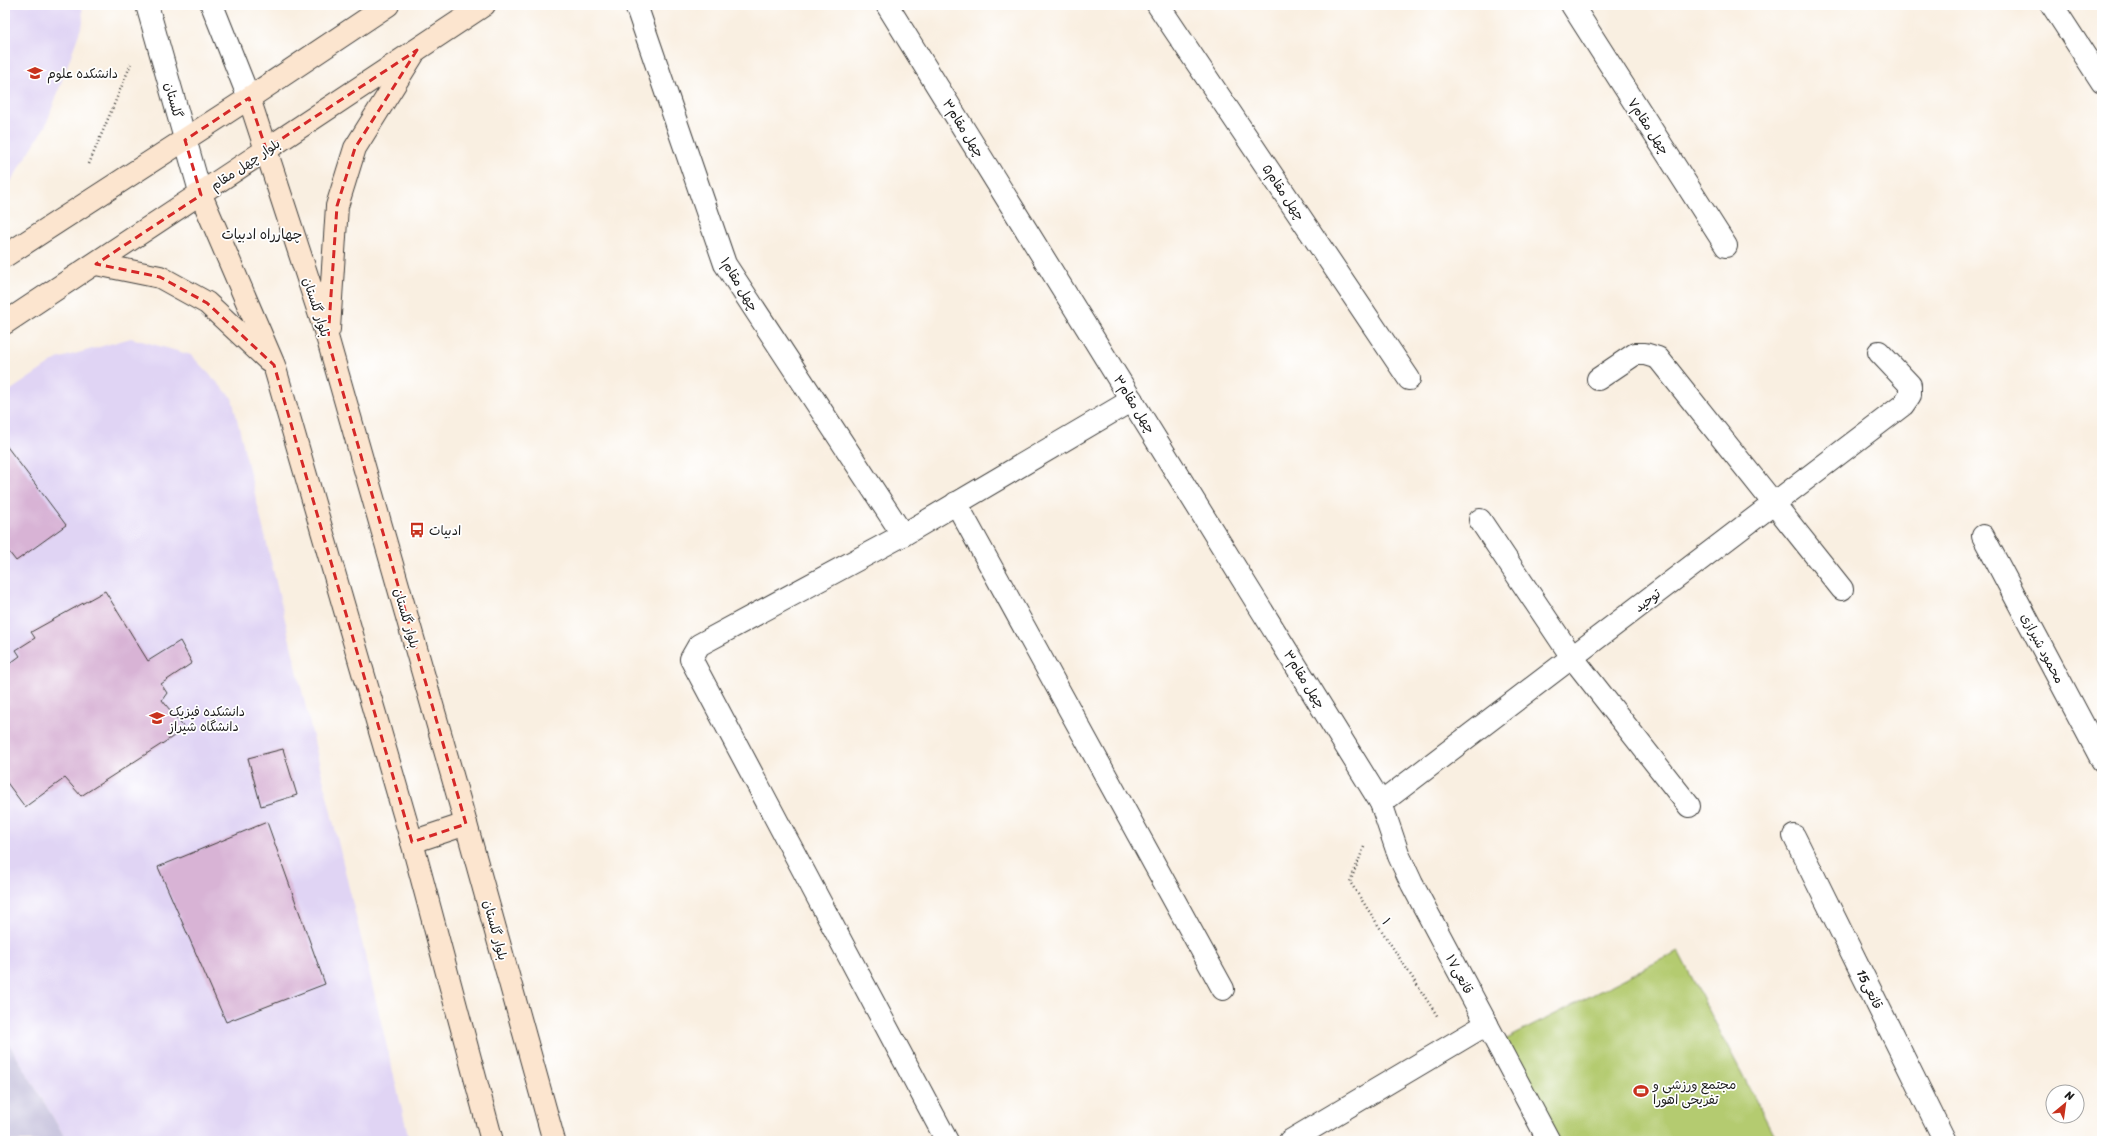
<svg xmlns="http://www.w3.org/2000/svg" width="2107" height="1146" font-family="Sriracha,'Playpen Sans Arabic',sans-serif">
  <rect width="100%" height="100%" fill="#fff"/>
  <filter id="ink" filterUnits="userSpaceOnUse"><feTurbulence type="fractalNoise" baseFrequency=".025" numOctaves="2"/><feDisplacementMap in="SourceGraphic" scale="8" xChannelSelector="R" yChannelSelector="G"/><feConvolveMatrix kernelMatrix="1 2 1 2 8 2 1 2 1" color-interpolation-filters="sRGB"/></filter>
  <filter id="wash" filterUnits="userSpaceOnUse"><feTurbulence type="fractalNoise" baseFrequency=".012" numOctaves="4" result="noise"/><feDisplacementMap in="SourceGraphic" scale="16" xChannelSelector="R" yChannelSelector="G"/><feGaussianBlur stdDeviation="0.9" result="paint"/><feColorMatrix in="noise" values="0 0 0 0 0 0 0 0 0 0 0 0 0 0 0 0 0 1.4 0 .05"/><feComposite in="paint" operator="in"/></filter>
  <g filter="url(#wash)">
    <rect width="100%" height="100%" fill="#f9efe1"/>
    <g fill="#e0d4f4">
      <polygon points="5,5 82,5 83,22 46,125 5,191"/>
      <polygon points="131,338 191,355 232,398 409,1139 404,1141 67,1141 5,1037 5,394 57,359"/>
    </g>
    <polygon fill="#c4c0db" points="5,1037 67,1141 5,1141"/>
    <polygon fill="#b4cb6f" stroke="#687446" points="1678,951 1777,1141 1557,1141 1503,1041"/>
    <g id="blocks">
      <g fill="#d8b3d5">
        <polygon points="5,444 66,525 16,561 5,547"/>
        <polygon points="105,591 148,661 180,641 192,663 161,684 167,693 162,700 185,729 81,796 65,778 25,807 5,780 5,667 20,656 16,650 35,638 31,632"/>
        <polygon points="283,749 297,795 261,806 248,758"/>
        <polygon points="267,822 325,984 226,1022 158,867"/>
      </g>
    </g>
  </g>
  <g filter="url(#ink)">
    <use href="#blocks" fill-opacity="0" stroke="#3d3c3a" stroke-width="1"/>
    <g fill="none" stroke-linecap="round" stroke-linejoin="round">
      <g stroke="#3d3c3a" stroke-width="24">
        <polyline id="pedestrian" points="212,5 249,98"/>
      </g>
      <g stroke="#3d3c3a" stroke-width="24">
        <g id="minor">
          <polyline points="636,5 725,264 903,535"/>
          <polyline points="887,5 1381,803 1399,856 1412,884 1549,1141"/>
          <polyline points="1158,5 1409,379"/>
          <polyline points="1572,5 1726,246"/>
          <polyline points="2052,5 2102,82"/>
          <polyline points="1598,379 1635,354 1645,354 1658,358 1842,589"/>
          <polyline points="956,503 1223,989"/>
          <polyline points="1480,520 1572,657 1689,806"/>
          <polyline points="1983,536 2102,760"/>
          <polyline points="1381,803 1903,405 1910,395 1910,385 1879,352"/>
          <polyline points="1794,836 1945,1141"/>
          <polyline points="947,1141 691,659 699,645 903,535 1132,400"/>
          <polyline points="1290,1141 1487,1024"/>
        </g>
      </g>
      <g stroke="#3d3c3a" stroke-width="24">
        <polyline id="tertiary" points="147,5 201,195"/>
      </g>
      <g stroke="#3d3c3a" stroke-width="24">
        <g id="secondary">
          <polyline points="249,98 328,340 466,824 554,1141"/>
          <polyline points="201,195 274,365 412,842 492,1141"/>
          <polyline points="5,256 249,98 388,5"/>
          <polyline points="96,264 160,277 207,303 268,360"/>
          <polyline points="5,323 484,5"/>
          <polyline points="329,329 337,206 355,148 413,55"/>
          <polyline points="412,842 466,824"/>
        </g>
      </g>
      <g stroke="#3d3c3a" stroke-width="2.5" stroke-dasharray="1 3" stroke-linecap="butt">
        <polyline points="89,164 131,64"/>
        <polyline points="1364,847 1350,882 1438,1017"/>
      </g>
      <use href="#pedestrian" stroke="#fff" stroke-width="22"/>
      <use href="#minor" stroke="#fff" stroke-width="22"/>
      <use href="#tertiary" stroke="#fff" stroke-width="22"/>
      <use href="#secondary" stroke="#fce5cf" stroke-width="22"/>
    </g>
  </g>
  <path fill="none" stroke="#d62828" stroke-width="3" stroke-dasharray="8 5" stroke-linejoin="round" d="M417,50L355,148L337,206L328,340L466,824L412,842L274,365L207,303L160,277L96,264L201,195L185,140L249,98L266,149Z"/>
  <defs>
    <g id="university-bare" transform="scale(1.2)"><path d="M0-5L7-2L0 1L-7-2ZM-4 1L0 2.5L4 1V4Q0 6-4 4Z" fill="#c8321e" stroke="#fff" stroke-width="2.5" paint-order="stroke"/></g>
    <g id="bus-bare" transform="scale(1.2)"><path d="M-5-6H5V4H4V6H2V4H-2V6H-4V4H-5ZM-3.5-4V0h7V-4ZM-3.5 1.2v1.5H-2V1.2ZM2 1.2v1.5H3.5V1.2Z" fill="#c8321e" stroke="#fff" stroke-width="2.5" paint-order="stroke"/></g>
    <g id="stadium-bare" transform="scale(1.2)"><path d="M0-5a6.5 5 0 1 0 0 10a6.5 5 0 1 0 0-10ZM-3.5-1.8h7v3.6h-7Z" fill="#c8321e" stroke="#fff" stroke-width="2.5" paint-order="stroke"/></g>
  </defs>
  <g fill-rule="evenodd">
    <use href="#university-bare" x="35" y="73"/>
    <use href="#bus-bare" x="417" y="530"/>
    <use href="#university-bare" x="157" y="718"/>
    <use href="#stadium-bare" x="1641" y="1091"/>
  </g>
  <g text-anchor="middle" stroke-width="3.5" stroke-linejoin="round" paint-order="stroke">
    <g font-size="13" fill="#1c1c1c" stroke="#fff" text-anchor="start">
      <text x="47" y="78">دانشکده علوم</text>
      <text x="429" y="535">ادبیات</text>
      <text x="169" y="716">دانشکده فیزیک<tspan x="169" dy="15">دانشگاه شیراز</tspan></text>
      <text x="1653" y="1089">مجتمع ورزشی و<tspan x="1653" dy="15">تفریحی اهورا</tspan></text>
    </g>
    <g font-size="13" fill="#1c1c1c" stroke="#fff">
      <text transform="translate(174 100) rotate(75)" y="5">گلستان</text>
      <text transform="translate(1649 126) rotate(57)" y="5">چهل مقام۷</text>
      <text transform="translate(964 128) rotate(58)" y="5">چهل مقام۳</text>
      <text transform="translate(245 164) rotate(-34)" y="5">بلوار چهل مقام</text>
      <text transform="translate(1284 192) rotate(56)" y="5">چهل مقام۵</text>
      <text transform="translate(740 284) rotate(59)" y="5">چهل مقام۱</text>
      <text transform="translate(317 307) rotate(72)" y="5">بلوار گلستان</text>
      <text transform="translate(1135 404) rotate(58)" y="5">چهل مقام۳</text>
      <text transform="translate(1647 600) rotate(-37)" y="5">توحید</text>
      <text transform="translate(407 618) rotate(74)" y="5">بلوار گلستان</text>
      <text transform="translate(2043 648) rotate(62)" y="5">محمود شیرازی</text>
      <text transform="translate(1305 679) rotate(58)" y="5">چهل مقام۳</text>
      <text transform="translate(1387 921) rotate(57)" y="5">۱</text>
      <text transform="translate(496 930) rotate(75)" y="5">بلوار گلستان</text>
      <text transform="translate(1460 974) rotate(62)" y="5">۱۷قانعی</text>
      <text transform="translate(1870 989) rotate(64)" y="5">15قانعی</text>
    </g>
    <g font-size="14" fill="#1c1c1c" stroke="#fff">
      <text x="262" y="239">چهارراه ادبیات</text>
    </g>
  </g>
  <rect width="2107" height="1146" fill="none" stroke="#fff" stroke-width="20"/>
  <g transform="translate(2065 1104) rotate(29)"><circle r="19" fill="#ffffff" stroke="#a4a4a4"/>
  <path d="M0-3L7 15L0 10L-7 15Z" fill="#c8321e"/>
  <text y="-6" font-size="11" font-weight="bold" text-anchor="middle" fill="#1c1c1c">N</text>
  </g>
</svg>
